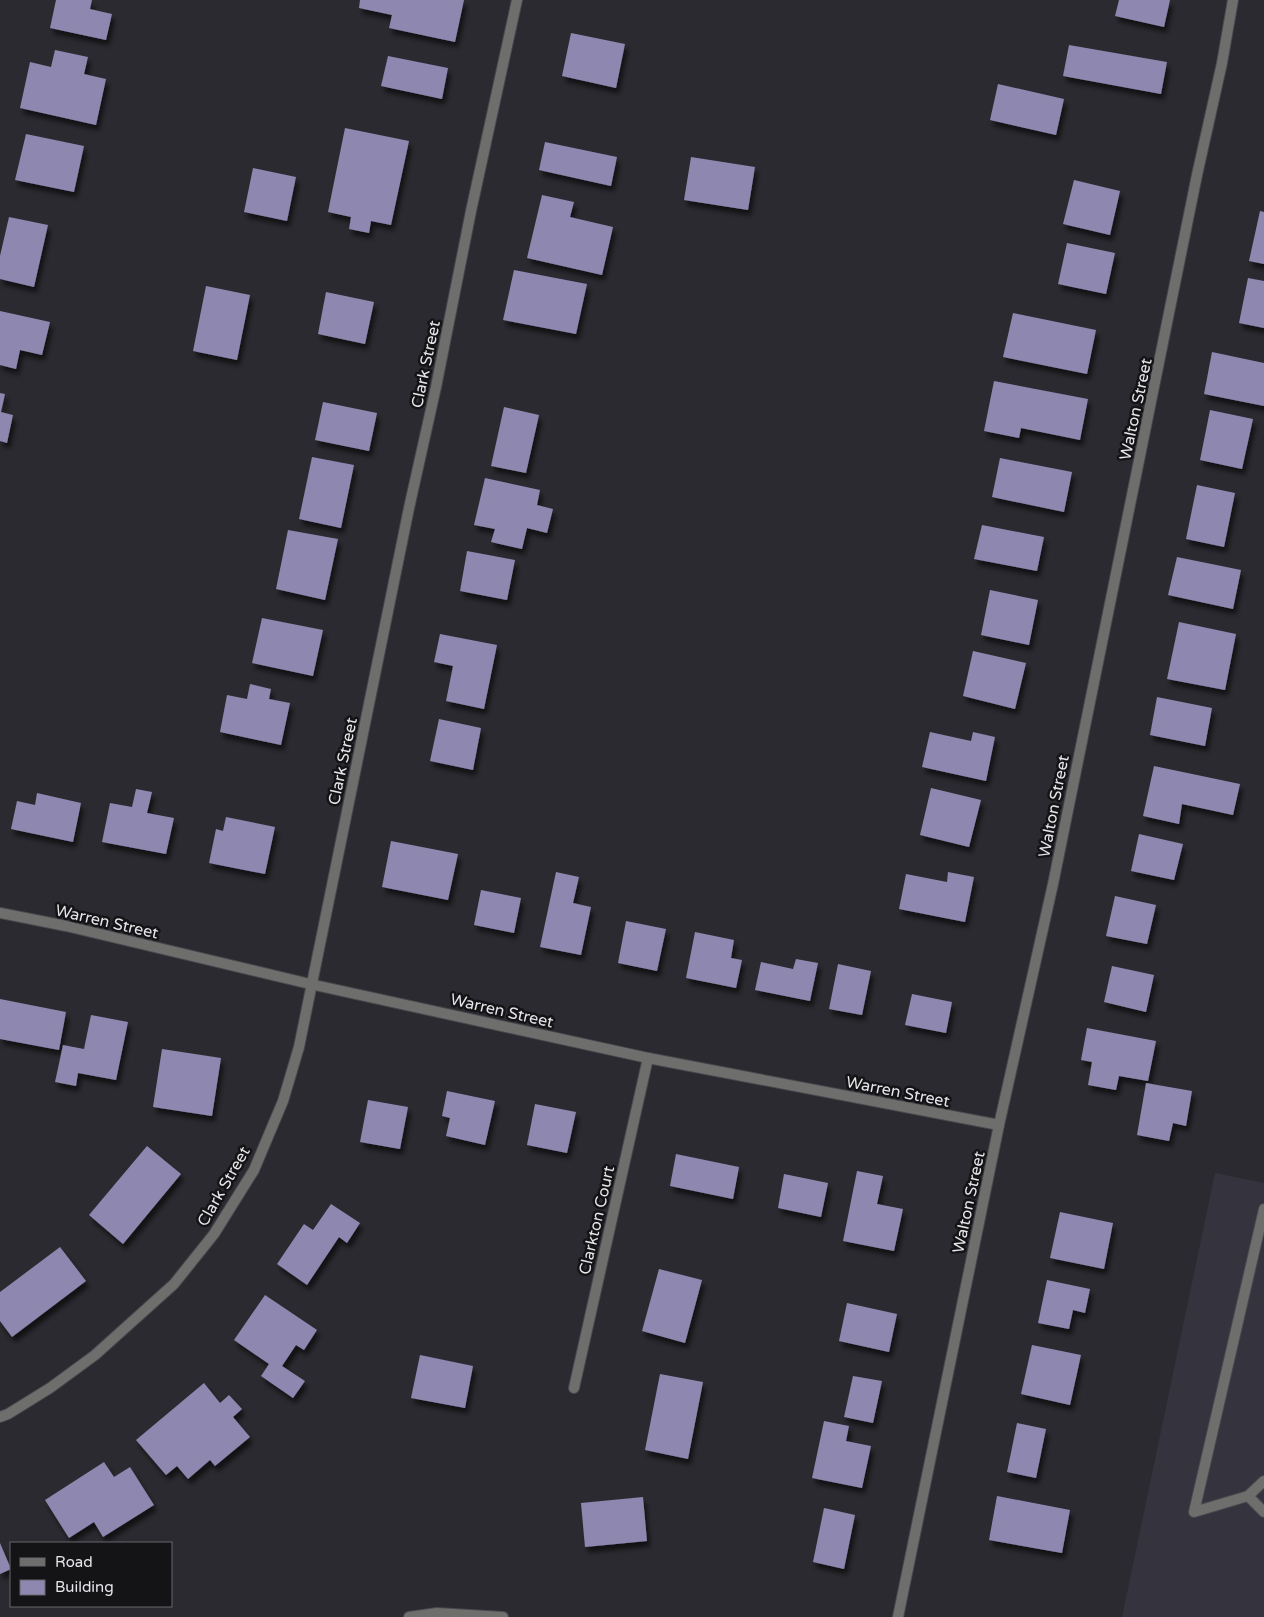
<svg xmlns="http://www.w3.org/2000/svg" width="1264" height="1617" font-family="'Varela Round',sans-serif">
  <defs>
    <filter id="shadow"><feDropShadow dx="3" dy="5.5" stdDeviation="2.5" flood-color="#0009"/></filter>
  </defs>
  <rect width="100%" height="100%" fill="#2b2a30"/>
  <polygon fill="#34333e" points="1215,1173 1264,1183 1264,1617 1122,1617"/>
  <g fill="#8e87b0" filter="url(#shadow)">
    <polygon points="56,0 92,0 90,9 112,14 106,40 50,28"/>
    <polygon points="360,0 464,0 455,42 389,28 392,15 359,8"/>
    <polygon points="1119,0 1170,0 1164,27 1115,16"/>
    <polygon points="571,33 625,44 616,88 562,76"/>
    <polygon points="1069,45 1167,62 1161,94 1063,76"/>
    <polygon points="55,50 88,57 84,74 106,79 96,125 20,108 30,62 51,67"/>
    <polygon points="388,56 448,68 442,99 381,86"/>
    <polygon points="998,84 1064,99 1056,135 990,120"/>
    <polygon points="345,128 409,141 391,225 371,221 369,233 349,229 351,217 328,212"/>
    <polygon points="26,134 84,146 74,192 15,180"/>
    <polygon points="545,142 617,157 611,186 539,170"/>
    <polygon points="691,157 755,167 748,210 684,200"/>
    <polygon points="253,168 296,177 287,221 244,212"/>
    <polygon points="1074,180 1120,191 1110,235 1063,224"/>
    <polygon points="542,195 574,202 570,217 613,227 602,275 527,258"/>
    <polygon points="1260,211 1264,212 1264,264 1249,261"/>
    <polygon points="9,217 48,225 34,287 0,279 0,256"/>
    <polygon points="1067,243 1115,253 1106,294 1058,284"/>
    <polygon points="514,270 587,284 576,334 503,320"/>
    <polygon points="1248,278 1264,281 1264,328 1239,323"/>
    <polygon points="206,286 250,295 237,360 193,351"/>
    <polygon points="326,292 374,302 365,344 318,334"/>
    <polygon points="0,311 50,322 42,355 20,350 16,369 0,365"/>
    <polygon points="1013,313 1096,330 1087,374 1003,357"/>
    <polygon points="1212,352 1264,363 1264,406 1204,394"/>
    <polygon points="994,381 1088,399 1080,440 1021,428 1019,438 984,431"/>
    <polygon points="0,393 5,394 1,412 13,415 7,443 0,441"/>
    <polygon points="323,402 377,413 369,451 315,440"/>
    <polygon points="504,407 539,415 526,473 491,466"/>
    <polygon points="1210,410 1253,419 1242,469 1200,460"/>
    <polygon points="312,457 354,465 341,528 299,519"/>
    <polygon points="1000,458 1072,472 1064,512 992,497"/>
    <polygon points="485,478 540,490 537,505 553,509 547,533 527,528 522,549 491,542 495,529 474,525"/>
    <polygon points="1197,485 1235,493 1224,547 1186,539"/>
    <polygon points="982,525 1044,537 1037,571 974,559"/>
    <polygon points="288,530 338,539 325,600 276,589"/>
    <polygon points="467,551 515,560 507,600 460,591"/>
    <polygon points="1177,557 1241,570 1233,609 1168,595"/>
    <polygon points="990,590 1038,600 1029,645 981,635"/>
    <polygon points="262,618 323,630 313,676 252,663"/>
    <polygon points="1179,622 1236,634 1225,690 1167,679"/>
    <polygon points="440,634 497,645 484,709 446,701 453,666 434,662"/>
    <polygon points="973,651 1026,663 1015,709 963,696"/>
    <polygon points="250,684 271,689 269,699 290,703 281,745 220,732 227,695 247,699"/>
    <polygon points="1157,697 1212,708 1205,746 1150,735"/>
    <polygon points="439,719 481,728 473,770 430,761"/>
    <polygon points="930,732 971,741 973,732 995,737 986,781 922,767"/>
    <polygon points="1154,766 1240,784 1233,815 1182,804 1179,824 1143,816"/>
    <polygon points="931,788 981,800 969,847 920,835"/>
    <polygon points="136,789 152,792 147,813 174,818 166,854 102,842 110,803 132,807"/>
    <polygon points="37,793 81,803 73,842 11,829 17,801 35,805"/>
    <polygon points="226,817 275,827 265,874 209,863 216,829 223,831"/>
    <polygon points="1139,834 1183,844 1174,880 1131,871"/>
    <polygon points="391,841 458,854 448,900 382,887"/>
    <polygon points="556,872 579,877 573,903 591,907 581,955 540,947"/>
    <polygon points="948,872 974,877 965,922 899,909 906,874 947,882"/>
    <polygon points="481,890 521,898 514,933 474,925"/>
    <polygon points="1115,896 1156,905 1147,944 1106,936"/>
    <polygon points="626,921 666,929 657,971 618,963"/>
    <polygon points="695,932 734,940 731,958 742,960 736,988 686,978"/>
    <polygon points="796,959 818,963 810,1001 755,990 761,962 793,969"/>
    <polygon points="838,964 871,971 862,1015 829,1009"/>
    <polygon points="1112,966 1154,975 1146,1012 1104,1002"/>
    <polygon points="912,994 952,1002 946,1033 905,1025"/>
    <polygon points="0,999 66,1012 59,1050 0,1039"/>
    <polygon points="91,1015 128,1022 116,1080 78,1073 76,1086 55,1082 63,1045 84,1049"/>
    <polygon points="1087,1028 1156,1041 1148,1081 1119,1076 1116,1090 1088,1085 1092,1062 1081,1060"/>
    <polygon points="162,1049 221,1058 212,1116 153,1107"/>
    <polygon points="1146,1083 1192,1091 1186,1126 1173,1123 1169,1141 1137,1135"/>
    <polygon points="447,1091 495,1101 485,1145 446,1136 450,1118 442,1116"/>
    <polygon points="368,1100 408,1107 400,1149 360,1142"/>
    <polygon points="535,1104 576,1112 567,1153 527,1145"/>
    <polygon points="147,1146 181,1174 123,1244 89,1215"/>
    <polygon points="676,1154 739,1167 733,1199 670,1186"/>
    <polygon points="857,1171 883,1176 877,1204 903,1209 894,1251 843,1241"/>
    <polygon points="784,1174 828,1183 821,1217 778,1208"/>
    <polygon points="331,1204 360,1223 347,1243 339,1237 307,1285 277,1264 304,1224 313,1230"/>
    <polygon points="1060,1212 1113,1223 1104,1269 1050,1258"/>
    <polygon points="60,1247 86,1281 12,1337 0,1321 0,1292"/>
    <polygon points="659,1269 702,1280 685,1343 642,1331"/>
    <polygon points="1047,1280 1090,1289 1085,1313 1073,1310 1069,1329 1038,1323"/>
    <polygon points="265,1295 317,1330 304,1350 296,1345 282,1366 305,1381 293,1398 261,1376 269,1364 234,1340"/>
    <polygon points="847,1303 897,1314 889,1352 839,1341"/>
    <polygon points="1032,1345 1081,1355 1070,1405 1021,1394"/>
    <polygon points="420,1355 473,1366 465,1408 411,1398"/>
    <polygon points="660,1374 703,1382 688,1459 645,1450"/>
    <polygon points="853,1376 882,1381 873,1423 844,1417"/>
    <polygon points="204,1383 220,1403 229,1395 242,1409 233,1417 250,1437 215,1466 210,1460 188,1479 177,1466 166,1475 136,1440"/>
    <polygon points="824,1421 849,1426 846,1441 871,1446 862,1488 812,1478"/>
    <polygon points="1017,1423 1046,1429 1036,1478 1007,1472"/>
    <polygon points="104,1462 114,1477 130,1467 154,1505 103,1537 94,1522 69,1538 45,1500"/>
    <polygon points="997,1496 1070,1510 1062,1553 989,1540"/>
    <polygon points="643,1497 647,1541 585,1547 581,1503"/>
    <polygon points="824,1508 855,1515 844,1569 813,1562"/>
    <polygon points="0,1543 11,1569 0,1574"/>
  </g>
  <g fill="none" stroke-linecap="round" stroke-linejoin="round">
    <g stroke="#49484e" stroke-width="12">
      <g id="lane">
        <polyline points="1264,1209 1194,1512 1248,1496 1264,1481"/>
        <polyline points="1248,1496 1264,1512"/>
      </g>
    </g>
    <g stroke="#49484e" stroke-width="12">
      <g id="street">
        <polyline points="0,913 66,926 310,984 648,1058 999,1125"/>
        <polyline points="574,1388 648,1058"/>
        <polyline points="0,1417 8,1414 50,1388 95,1355 174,1284 214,1234 254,1170 283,1101 299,1047 409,508 436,387 471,211 517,0"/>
        <polyline points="409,1617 437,1613 503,1617"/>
        <polyline points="898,1617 999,1125 1053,884 1197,175 1222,63 1233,0"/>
      </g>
    </g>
    <use href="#lane" stroke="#6e6f6d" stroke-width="10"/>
    <use href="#street" stroke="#6e6f6d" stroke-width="10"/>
  </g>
  <g text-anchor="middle" stroke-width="5" stroke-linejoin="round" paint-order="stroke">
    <g font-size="16" fill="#e6e6ea" stroke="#141316">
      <text transform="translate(425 364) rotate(-78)" y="6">Clark Street</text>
      <text transform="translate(1135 409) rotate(-78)" y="6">Walton Street</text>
      <text transform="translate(342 761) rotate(-78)" y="6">Clark Street</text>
      <text transform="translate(1053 806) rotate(-79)" y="6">Walton Street</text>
      <text transform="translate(107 921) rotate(13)" y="6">Warren Street</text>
      <text transform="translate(502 1010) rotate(13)" y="6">Warren Street</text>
      <text transform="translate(898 1091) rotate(11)" y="6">Warren Street</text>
      <text transform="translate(223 1186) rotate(-60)" y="6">Clark Street</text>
      <text transform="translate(968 1202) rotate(-78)" y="6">Walton Street</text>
      <text transform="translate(596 1220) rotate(-77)" y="6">Clarkton Court</text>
    </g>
  </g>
  <rect x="10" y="1542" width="162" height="65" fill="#141316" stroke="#68676b"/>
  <rect x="20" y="1558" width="25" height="8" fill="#6e6f6d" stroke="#68676b"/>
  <text x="55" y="1567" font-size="15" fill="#e6e6ea">Road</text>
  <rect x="20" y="1580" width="25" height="15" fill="#8e87b0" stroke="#68676b"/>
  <text x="55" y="1592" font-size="15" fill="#e6e6ea">Building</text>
</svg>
